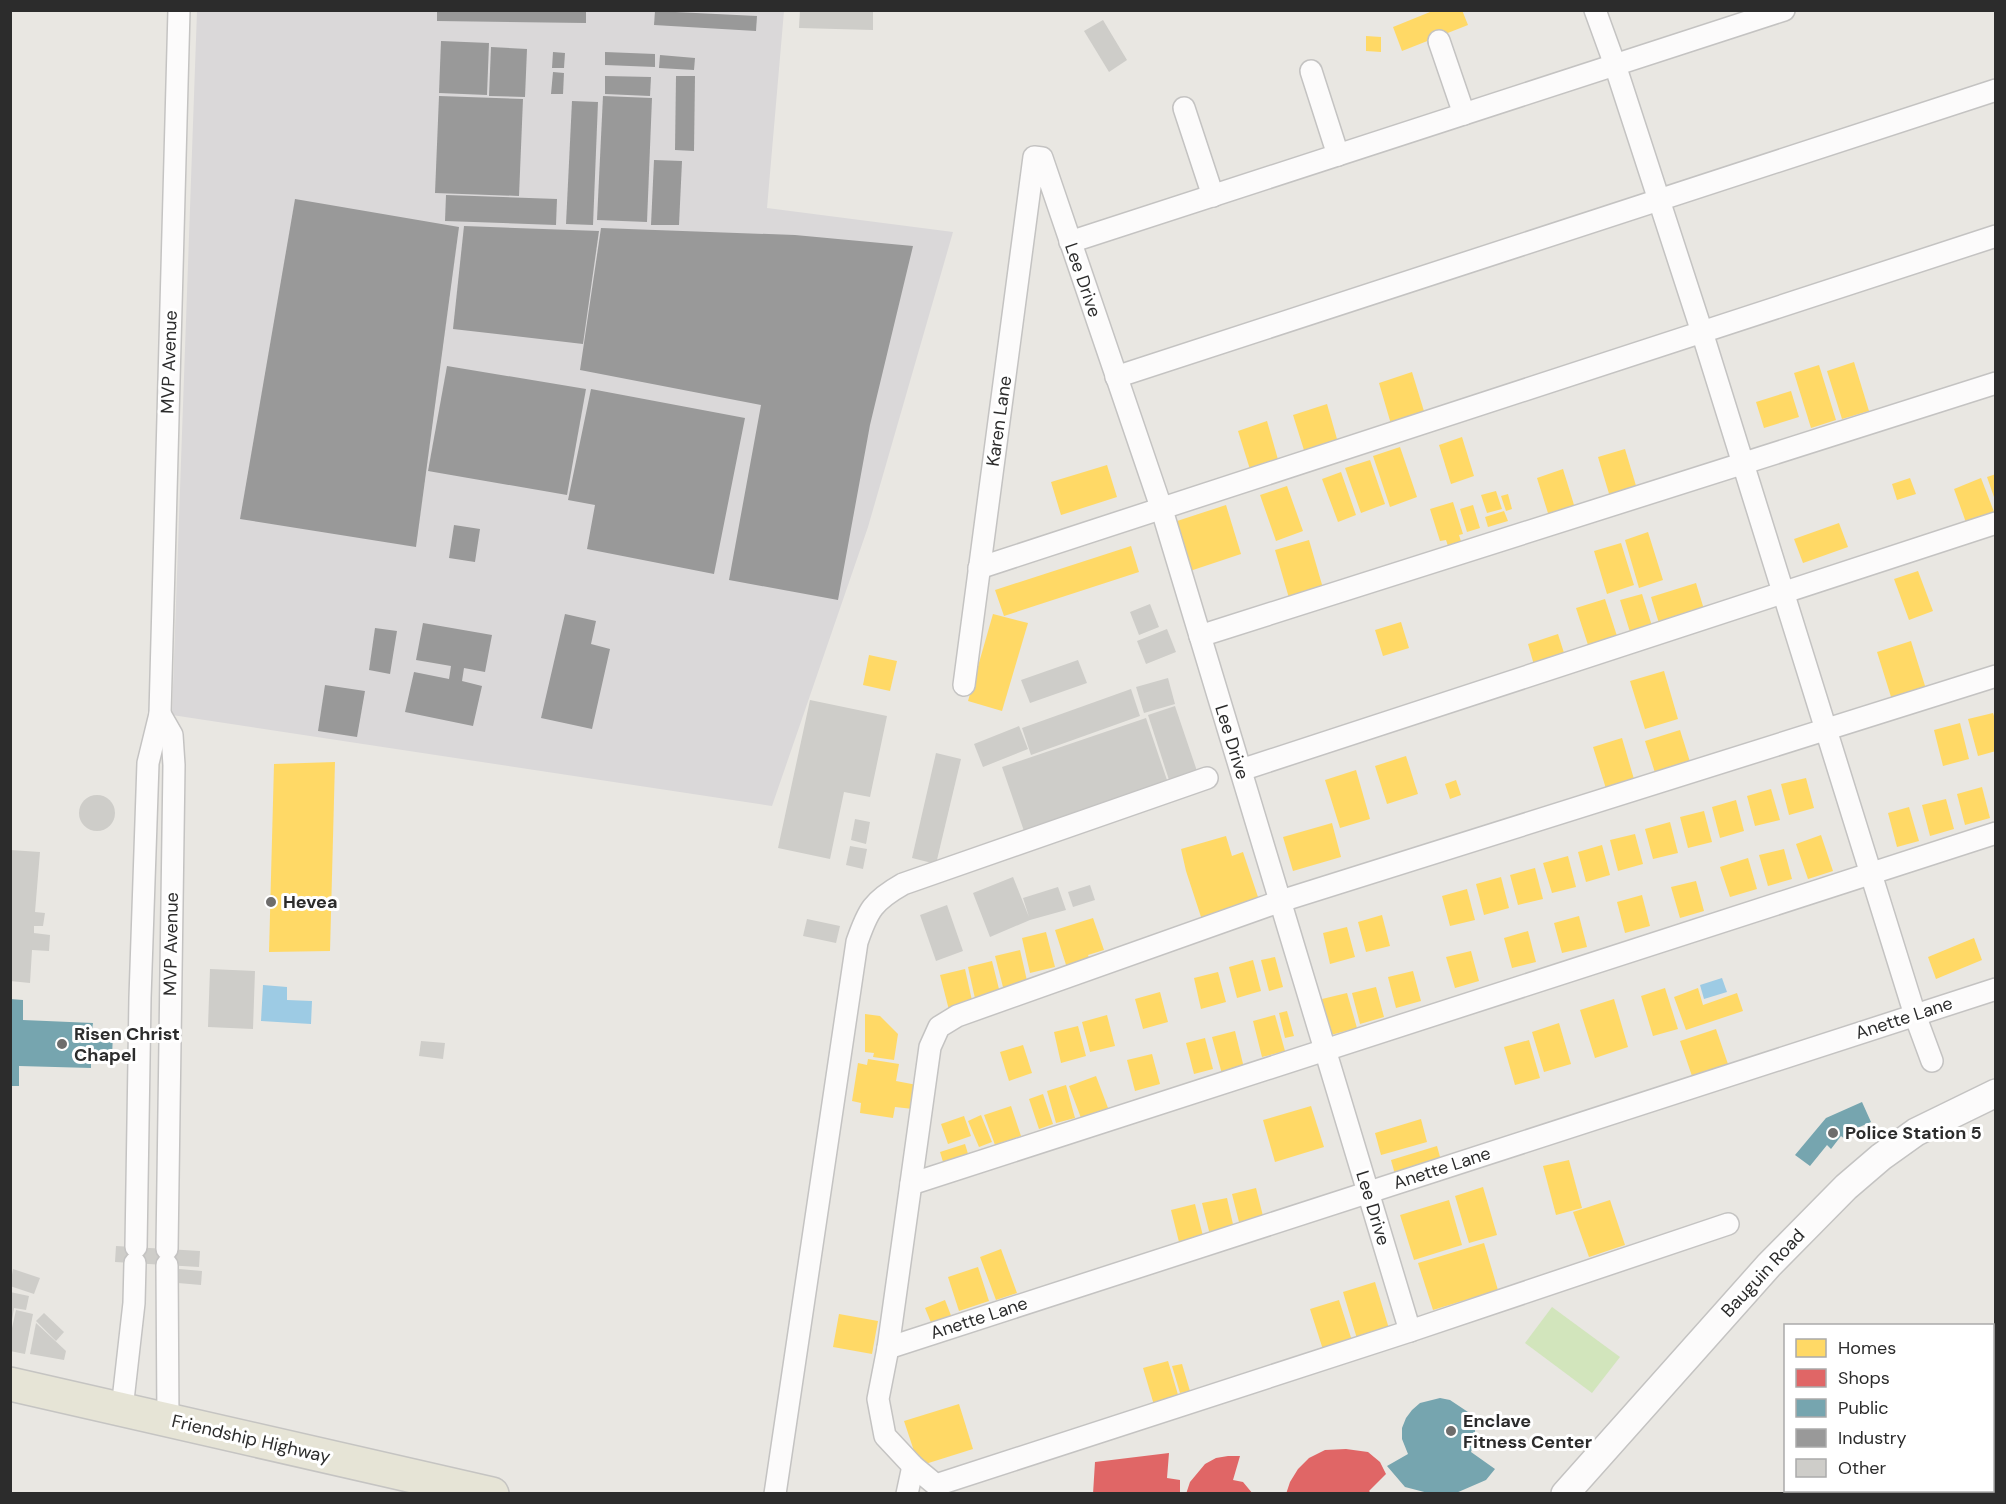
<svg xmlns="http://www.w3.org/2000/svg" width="2006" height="1504" font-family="'DM Sans',sans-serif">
  <rect width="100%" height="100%" fill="#e9e7e2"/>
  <polygon fill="#dad8d9" points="197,11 784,11 767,208 953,232 868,527 772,806 172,715"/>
  <polygon fill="#d2e5bc" points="1552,1307 1620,1357 1592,1393 1525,1343"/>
  <g fill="#9dcbe4">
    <polygon points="1722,978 1727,992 1704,999 1700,985"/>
    <polygon points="263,985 287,987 287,1000 312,1001 311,1024 261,1021"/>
  </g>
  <g fill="#ffd966">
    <polygon points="1435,10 1462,10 1468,25 1402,51 1393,27"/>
    <polygon points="1366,36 1381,37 1381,52 1366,51"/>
    <polygon points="1854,362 1869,411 1842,419 1827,371"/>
    <polygon points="1819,365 1836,420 1811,428 1794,373"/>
    <polygon points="1412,372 1427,421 1393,431 1379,383"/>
    <polygon points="1791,391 1799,417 1764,428 1756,402"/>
    <polygon points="1327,404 1341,453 1308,463 1293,415"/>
    <polygon points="1267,421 1281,470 1253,479 1238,431"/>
    <polygon points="1462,437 1474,476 1451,484 1439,445"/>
    <polygon points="1400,447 1417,497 1390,507 1373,456"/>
    <polygon points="1625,449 1640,499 1613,507 1598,457"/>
    <polygon points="1370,460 1385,504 1361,513 1345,468"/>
    <polygon points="1107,465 1117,497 1061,515 1051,482"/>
    <polygon points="1563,469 1578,518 1552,526 1537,478"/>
    <polygon points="1341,472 1356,515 1338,522 1322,479"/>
    <polygon points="1996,474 1996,500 1995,500 1987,477"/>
    <polygon points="1910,478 1916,494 1897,500 1892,484"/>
    <polygon points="1981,478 1996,517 1968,528 1954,489"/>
    <polygon points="1287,486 1303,531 1276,541 1260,495"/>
    <polygon points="1496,491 1502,509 1487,513 1481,495"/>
    <polygon points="1508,494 1512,509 1506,511 1501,496"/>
    <polygon points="1453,502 1463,534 1459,535 1464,551 1451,555 1446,540 1440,541 1430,509"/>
    <polygon points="1226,505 1241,554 1190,571 1174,522"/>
    <polygon points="1473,505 1480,528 1467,532 1460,509"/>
    <polygon points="1504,511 1508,521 1488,527 1485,517"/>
    <polygon points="1839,523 1848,547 1803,563 1794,539"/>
    <polygon points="1648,532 1663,580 1639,588 1625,540"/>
    <polygon points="1309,540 1323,588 1289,598 1275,550"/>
    <polygon points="1621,543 1634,585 1607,594 1594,551"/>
    <polygon points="1131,546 1139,572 1004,616 995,590"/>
    <polygon points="1918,571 1933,611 1909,620 1894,579"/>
    <polygon points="1696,583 1706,616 1661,630 1651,597"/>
    <polygon points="1642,594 1652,626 1630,632 1620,600"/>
    <polygon points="1605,599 1617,636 1588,645 1576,608"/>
    <polygon points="993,614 1028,623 1002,711 968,701"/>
    <polygon points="1401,622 1409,648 1383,656 1375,630"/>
    <polygon points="1558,634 1565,656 1534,665 1528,644"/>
    <polygon points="1911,641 1926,689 1892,700 1877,652"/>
    <polygon points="869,655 897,661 890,691 863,685"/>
    <polygon points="1664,671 1678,719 1645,729 1630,681"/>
    <polygon points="1993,713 1996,722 1996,751 1978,756 1968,719"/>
    <polygon points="1960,723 1969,759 1943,766 1934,730"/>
    <polygon points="1680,730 1692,768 1657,779 1645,741"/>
    <polygon points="1622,738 1636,786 1608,795 1593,747"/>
    <polygon points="1406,756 1418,794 1387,804 1375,766"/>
    <polygon points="335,762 330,951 269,952 274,764"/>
    <polygon points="1356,770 1370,819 1340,828 1325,780"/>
    <polygon points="1806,778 1814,808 1789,815 1781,784"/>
    <polygon points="1456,780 1461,795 1450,799 1445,784"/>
    <polygon points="1982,787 1990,818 1965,825 1957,794"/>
    <polygon points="1771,789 1780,820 1755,826 1747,796"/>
    <polygon points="1946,799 1954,829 1930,836 1922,805"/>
    <polygon points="1736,800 1744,831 1720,838 1712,807"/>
    <polygon points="1909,807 1919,841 1897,847 1888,813"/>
    <polygon points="1704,811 1712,842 1688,848 1680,817"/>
    <polygon points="1670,822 1678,853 1653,859 1645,829"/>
    <polygon points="1332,823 1341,857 1293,871 1283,837"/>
    <polygon points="1635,834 1643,864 1618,871 1610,840"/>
    <polygon points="1821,835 1833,871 1808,879 1796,844"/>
    <polygon points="1226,836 1232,856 1243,852 1259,900 1202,920 1186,871 1181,849"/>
    <polygon points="1602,845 1610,875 1586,882 1578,852"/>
    <polygon points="1784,849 1792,879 1768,886 1759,855"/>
    <polygon points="1568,856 1576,887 1552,893 1543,863"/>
    <polygon points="1748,858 1757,889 1730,897 1720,867"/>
    <polygon points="1535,868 1543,899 1518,905 1510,875"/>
    <polygon points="1501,877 1509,908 1484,915 1476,884"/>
    <polygon points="1696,881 1704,911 1680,918 1671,887"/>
    <polygon points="1467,889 1475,920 1450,926 1442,896"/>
    <polygon points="1642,895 1650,926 1625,933 1617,902"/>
    <polygon points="1382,915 1390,946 1366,952 1358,922"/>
    <polygon points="1579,916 1587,947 1562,953 1554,923"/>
    <polygon points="1093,918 1104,950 1088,955 1090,960 1067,968 1055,930"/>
    <polygon points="1347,927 1355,957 1330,964 1323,933"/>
    <polygon points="1528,931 1536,962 1512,968 1504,938"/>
    <polygon points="1046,932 1055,967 1030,973 1022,938"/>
    <polygon points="1974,938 1982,960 1936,979 1928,957"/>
    <polygon points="1020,950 1028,985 1004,991 995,956"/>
    <polygon points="1471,951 1479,981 1455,988 1446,957"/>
    <polygon points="1275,957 1283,987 1269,991 1261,960"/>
    <polygon points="1253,960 1261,991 1237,998 1229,967"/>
    <polygon points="992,961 1001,997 976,1003 968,967"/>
    <polygon points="965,969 973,1005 949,1010 940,975"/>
    <polygon points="1413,971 1421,1001 1396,1008 1388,977"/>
    <polygon points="1218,972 1226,1002 1201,1009 1194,978"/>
    <polygon points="1376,987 1384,1017 1360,1024 1352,993"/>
    <polygon points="1665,988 1678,1029 1653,1036 1641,996"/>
    <polygon points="1698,988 1703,1005 1737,993 1743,1011 1686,1030 1674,997"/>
    <polygon points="1160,992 1168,1022 1143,1029 1135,999"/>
    <polygon points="1347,993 1357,1028 1331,1035 1322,999"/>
    <polygon points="1614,999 1628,1047 1595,1058 1580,1010"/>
    <polygon points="1287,1011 1294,1036 1285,1038 1279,1013"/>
    <polygon points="865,1014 880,1016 898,1034 894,1060 873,1057 874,1053 865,1052"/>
    <polygon points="1107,1015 1115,1046 1090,1052 1082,1022"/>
    <polygon points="1275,1015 1285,1051 1262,1057 1253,1021"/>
    <polygon points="1559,1023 1571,1064 1544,1072 1532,1032"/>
    <polygon points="1078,1026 1086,1056 1061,1063 1054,1032"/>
    <polygon points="1716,1029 1729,1067 1693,1079 1680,1041"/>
    <polygon points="1235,1031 1244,1068 1222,1074 1212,1037"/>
    <polygon points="1205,1038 1213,1069 1194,1074 1186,1043"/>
    <polygon points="1529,1040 1540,1078 1515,1085 1504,1047"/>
    <polygon points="1023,1045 1032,1073 1009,1081 1000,1052"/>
    <polygon points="1152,1054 1160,1084 1135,1091 1127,1060"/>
    <polygon points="868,1059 899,1064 896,1081 917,1085 913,1109 895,1107 893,1118 860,1113 861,1103 852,1101 858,1063 867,1065"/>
    <polygon points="1096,1076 1108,1108 1081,1118 1069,1086"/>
    <polygon points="1066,1085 1075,1118 1056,1123 1047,1091"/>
    <polygon points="1043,1094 1053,1124 1039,1129 1029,1099"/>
    <polygon points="1011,1106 1021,1136 995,1145 984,1115"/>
    <polygon points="1311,1106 1324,1147 1275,1162 1263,1120"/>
    <polygon points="981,1115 992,1142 979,1147 968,1121"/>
    <polygon points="964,1116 971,1136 948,1144 941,1124"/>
    <polygon points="1421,1119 1427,1142 1381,1155 1375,1133"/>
    <polygon points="965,1144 969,1157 944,1165 940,1152"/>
    <polygon points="1437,1146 1442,1164 1396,1178 1391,1160"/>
    <polygon points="1569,1160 1582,1208 1556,1215 1543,1166"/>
    <polygon points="1483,1187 1497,1235 1469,1243 1455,1196"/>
    <polygon points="1256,1188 1265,1224 1241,1230 1232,1194"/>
    <polygon points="1227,1198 1235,1233 1211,1239 1202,1203"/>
    <polygon points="1449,1200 1462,1245 1414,1260 1400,1215"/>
    <polygon points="1610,1200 1625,1245 1589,1257 1573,1212"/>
    <polygon points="1195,1204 1204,1240 1180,1246 1171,1210"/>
    <polygon points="1484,1243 1498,1290 1433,1310 1418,1263"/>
    <polygon points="1001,1249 1017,1293 996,1300 980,1257"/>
    <polygon points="978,1267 989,1301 959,1311 948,1277"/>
    <polygon points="1375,1282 1390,1332 1358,1342 1343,1292"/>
    <polygon points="945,1300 952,1318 932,1325 925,1308"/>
    <polygon points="1339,1300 1354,1347 1325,1356 1310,1309"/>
    <polygon points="839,1314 878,1321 872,1354 833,1347"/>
    <polygon points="1168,1361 1179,1398 1154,1405 1143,1368"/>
    <polygon points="1182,1364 1190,1391 1180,1393 1172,1366"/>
    <polygon points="959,1404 973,1449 919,1466 904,1421"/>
  </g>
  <g fill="#e06666">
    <polygon points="1346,1449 1368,1452 1380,1462 1386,1474 1369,1491 1372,1494 1286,1494 1290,1482 1298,1469 1309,1458 1325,1450"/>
    <polygon points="1169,1453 1167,1478 1180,1480 1180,1494 1093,1494 1095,1462"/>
    <polygon points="1228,1456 1240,1456 1233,1480 1243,1482 1253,1494 1186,1494 1190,1482 1205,1464 1216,1458"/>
  </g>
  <g fill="#76a5af">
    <polygon points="10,999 23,1000 23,1020 93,1023 92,1030 113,1031 112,1059 91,1058 91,1068 19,1066 19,1086 10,1086"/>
    <polygon points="1862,1102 1871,1122 1855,1129 1846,1140 1841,1136 1831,1149 1827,1145 1810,1166 1795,1155 1826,1118"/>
    <polygon points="1440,1398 1450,1400 1468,1412 1473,1421 1475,1430 1475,1440 1471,1452 1495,1469 1486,1480 1456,1493 1432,1494 1405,1487 1387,1466 1408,1454 1402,1439 1402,1428 1406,1418 1412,1410 1420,1403"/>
  </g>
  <g fill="#999">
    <polygon points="437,10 586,10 586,23 437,21"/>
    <polygon points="655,11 757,16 756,31 654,25"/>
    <polygon points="441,41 489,43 487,95 439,93"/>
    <polygon points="491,47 527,49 525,97 489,96"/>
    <polygon points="553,52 565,53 564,68 552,68"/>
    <polygon points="605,52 655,54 655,67 605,65"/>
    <polygon points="660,55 695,58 694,70 659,68"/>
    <polygon points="553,72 564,73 563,94 551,94"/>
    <polygon points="605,76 651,77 650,96 605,94"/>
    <polygon points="676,76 695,76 694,151 675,150"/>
    <polygon points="439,96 523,99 519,196 435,193"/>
    <polygon points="603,96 652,98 647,222 597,220"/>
    <polygon points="572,101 598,102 593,225 566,224"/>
    <polygon points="654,160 682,161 679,225 651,225"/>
    <polygon points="446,195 557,199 556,225 445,221"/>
    <polygon points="295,199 459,227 416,547 240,519"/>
    <polygon points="464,226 599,231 583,344 453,329"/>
    <polygon points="601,228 795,235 913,246 870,425 838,600 729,580 761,405 580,370"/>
    <polygon points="447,366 586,389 567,495 428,471"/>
    <polygon points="591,389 745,418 714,574 587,549 595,505 568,500"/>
    <polygon points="454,525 480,529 475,562 449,558"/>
    <polygon points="565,614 596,621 591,644 610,649 592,729 541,718"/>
    <polygon points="423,623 492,635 485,672 464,668 462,681 482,686 473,726 405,712 414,672 449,679 451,666 416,660"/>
    <polygon points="375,628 397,631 390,674 369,670"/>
    <polygon points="325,685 365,691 357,737 318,731"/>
  </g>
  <g fill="#cecdc9">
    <polygon points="800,10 873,10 873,30 799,28"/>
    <polygon points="1103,20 1127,60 1109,72 1084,31"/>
    <polygon points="1150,604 1159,627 1139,635 1130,612"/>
    <polygon points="1167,629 1176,652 1146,664 1137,641"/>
    <polygon points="1078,660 1087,683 1030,703 1021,680"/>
    <polygon points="1168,678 1175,704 1144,713 1136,687"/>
    <polygon points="1131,689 1140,716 1031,755 1022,728"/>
    <polygon points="810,700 887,716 870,797 844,792 830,859 778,848"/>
    <polygon points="1175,706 1198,774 1170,783 1148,715"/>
    <polygon points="1146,718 1169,786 1025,834 1002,767"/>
    <polygon points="1019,726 1028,749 983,767 974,744"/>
    <polygon points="936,753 961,759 936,864 912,858"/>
    <circle cx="97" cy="813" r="18"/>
    <polygon points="855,819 870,822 866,844 851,840"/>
    <polygon points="850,846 867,849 863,869 846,865"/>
    <polygon points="10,850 40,852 35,912 45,913 43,926 34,926 34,933 50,935 49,951 32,950 30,983 10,981"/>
    <polygon points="1013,877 1029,917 1023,898 1058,887 1066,910 1030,920 990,937 973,893"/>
    <polygon points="1090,885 1095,900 1073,907 1068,892"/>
    <polygon points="947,905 963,951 936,961 920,915"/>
    <polygon points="807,919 840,926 836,943 803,936"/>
    <polygon points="210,969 255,971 253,1029 208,1027"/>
    <polygon points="421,1041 445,1043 443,1059 419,1056"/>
    <polygon points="116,1246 200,1251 199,1267 115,1262"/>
    <polygon points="13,1269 40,1278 34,1294 10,1286"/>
    <polygon points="179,1269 202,1271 201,1285 178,1283"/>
    <polygon points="10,1292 29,1296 26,1310 14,1308 12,1320"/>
    <polygon points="16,1310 33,1314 25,1354 10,1351 10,1337"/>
    <polygon points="44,1313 64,1332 56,1341 36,1321"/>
    <polygon points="36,1323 66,1351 64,1360 30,1354"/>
  </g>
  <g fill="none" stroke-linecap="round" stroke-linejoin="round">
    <g stroke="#c4c3c2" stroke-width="24">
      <g id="minor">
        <polyline points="1595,10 1615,65 1702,332 1915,1015 1932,1061"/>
        <polyline points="1439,41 1464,114"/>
        <polyline points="1311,71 1338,155"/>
        <polyline points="1184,108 1213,196"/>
        <polyline points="1070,242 1784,10"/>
        <polyline points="1116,377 1996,90"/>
        <polyline points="979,568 1996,236"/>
        <polyline points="1200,636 1996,383"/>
        <polyline points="964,685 1034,157 1042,158 1162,510 1410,1331"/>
        <polyline points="160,714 172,735 174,765 167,1249"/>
        <polyline points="1241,770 1996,523"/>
        <polyline points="911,1184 1996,833"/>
        <polyline points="1728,1224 1410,1331 936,1485 913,1466 885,1436 878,1399 888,1348 930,1047 939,1027 957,1016 1281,901 1996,676"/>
        <polyline points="136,1247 140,998 148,763 160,714 179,10"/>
        <polyline points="167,1265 168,1421"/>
        <polyline points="888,1348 1996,989"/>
        <polyline points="122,1409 134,1303 135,1263"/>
        <path d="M775,1494L857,942C868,910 873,901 903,884L1207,778"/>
        <polyline points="907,1494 913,1466"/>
      </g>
    </g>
    <g stroke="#c4c3c2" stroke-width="30">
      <polyline id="tertiary" points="1565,1494 1769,1265 1846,1187 1881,1157 1916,1132 1996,1093"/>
    </g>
    <g stroke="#c5c4c2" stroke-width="36">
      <polyline id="primary" points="10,1384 492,1494"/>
    </g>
    <use href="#minor" stroke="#fcfbfb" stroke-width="21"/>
    <use href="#tertiary" stroke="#fcfbfb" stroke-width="27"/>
    <use href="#primary" stroke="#e6e4d6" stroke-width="33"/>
  </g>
  <g fill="#6e6d6c" stroke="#fff" stroke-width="2">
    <circle cx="271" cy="902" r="6"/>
    <circle cx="62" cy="1044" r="6"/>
    <circle cx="1833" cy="1133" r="6"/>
    <circle cx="1451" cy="1431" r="6"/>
  </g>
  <g text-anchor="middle" stroke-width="6" stroke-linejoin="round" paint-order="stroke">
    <g font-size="18" fill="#2c2c2c" stroke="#fff">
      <text transform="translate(1083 280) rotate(71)" y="6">Lee Drive</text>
      <text transform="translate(169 362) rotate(-88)" y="6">MVP Avenue</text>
      <text transform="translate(999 421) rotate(-82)" y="6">Karen Lane</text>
      <text transform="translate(1232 742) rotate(73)" y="6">Lee Drive</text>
      <text transform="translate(171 944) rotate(-89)" y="6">MVP Avenue</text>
      <text transform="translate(1904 1018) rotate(-18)" y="6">Anette Lane</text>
      <text transform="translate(1442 1168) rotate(-18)" y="6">Anette Lane</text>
      <text transform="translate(1373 1208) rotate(73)" y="6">Lee Drive</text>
      <text transform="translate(1763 1273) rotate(-47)" y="6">Bauguin Road</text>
      <text transform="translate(979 1318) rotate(-18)" y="6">Anette Lane</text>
      <text transform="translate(251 1439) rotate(13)" y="6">Friendship Highway</text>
    </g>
    <g font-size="18" font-weight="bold" fill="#2c2c2c" stroke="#fff" text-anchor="start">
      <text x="283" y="908">Hevea</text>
      <text x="74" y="1040">Risen Christ<tspan x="74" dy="21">Chapel</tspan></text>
      <text x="1845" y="1139">Police Station 5</text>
      <text x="1463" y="1427">Enclave<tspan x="1463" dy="21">Fitness Center</tspan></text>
    </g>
  </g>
  <rect width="2006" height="1504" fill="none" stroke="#2c2c2c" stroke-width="24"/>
  <rect x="1784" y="1324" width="210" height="168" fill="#ffffff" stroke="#ababab" stroke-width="1.5"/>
  <rect x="1796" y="1339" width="30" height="18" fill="#ffd966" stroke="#ababab" stroke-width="1.5"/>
  <text x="1838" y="1354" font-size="18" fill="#2c2c2c">Homes</text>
  <rect x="1796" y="1369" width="30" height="18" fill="#e06666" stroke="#ababab" stroke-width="1.5"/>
  <text x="1838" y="1384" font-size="18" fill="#2c2c2c">Shops</text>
  <rect x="1796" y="1399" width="30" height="18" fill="#76a5af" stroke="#ababab" stroke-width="1.5"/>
  <text x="1838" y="1414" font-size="18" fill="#2c2c2c">Public</text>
  <rect x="1796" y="1429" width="30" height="18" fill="#999999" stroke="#ababab" stroke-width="1.5"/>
  <text x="1838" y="1444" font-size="18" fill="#2c2c2c">Industry</text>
  <rect x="1796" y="1459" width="30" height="18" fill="#cecdc9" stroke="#ababab" stroke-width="1.5"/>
  <text x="1838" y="1474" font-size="18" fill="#2c2c2c">Other</text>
</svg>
